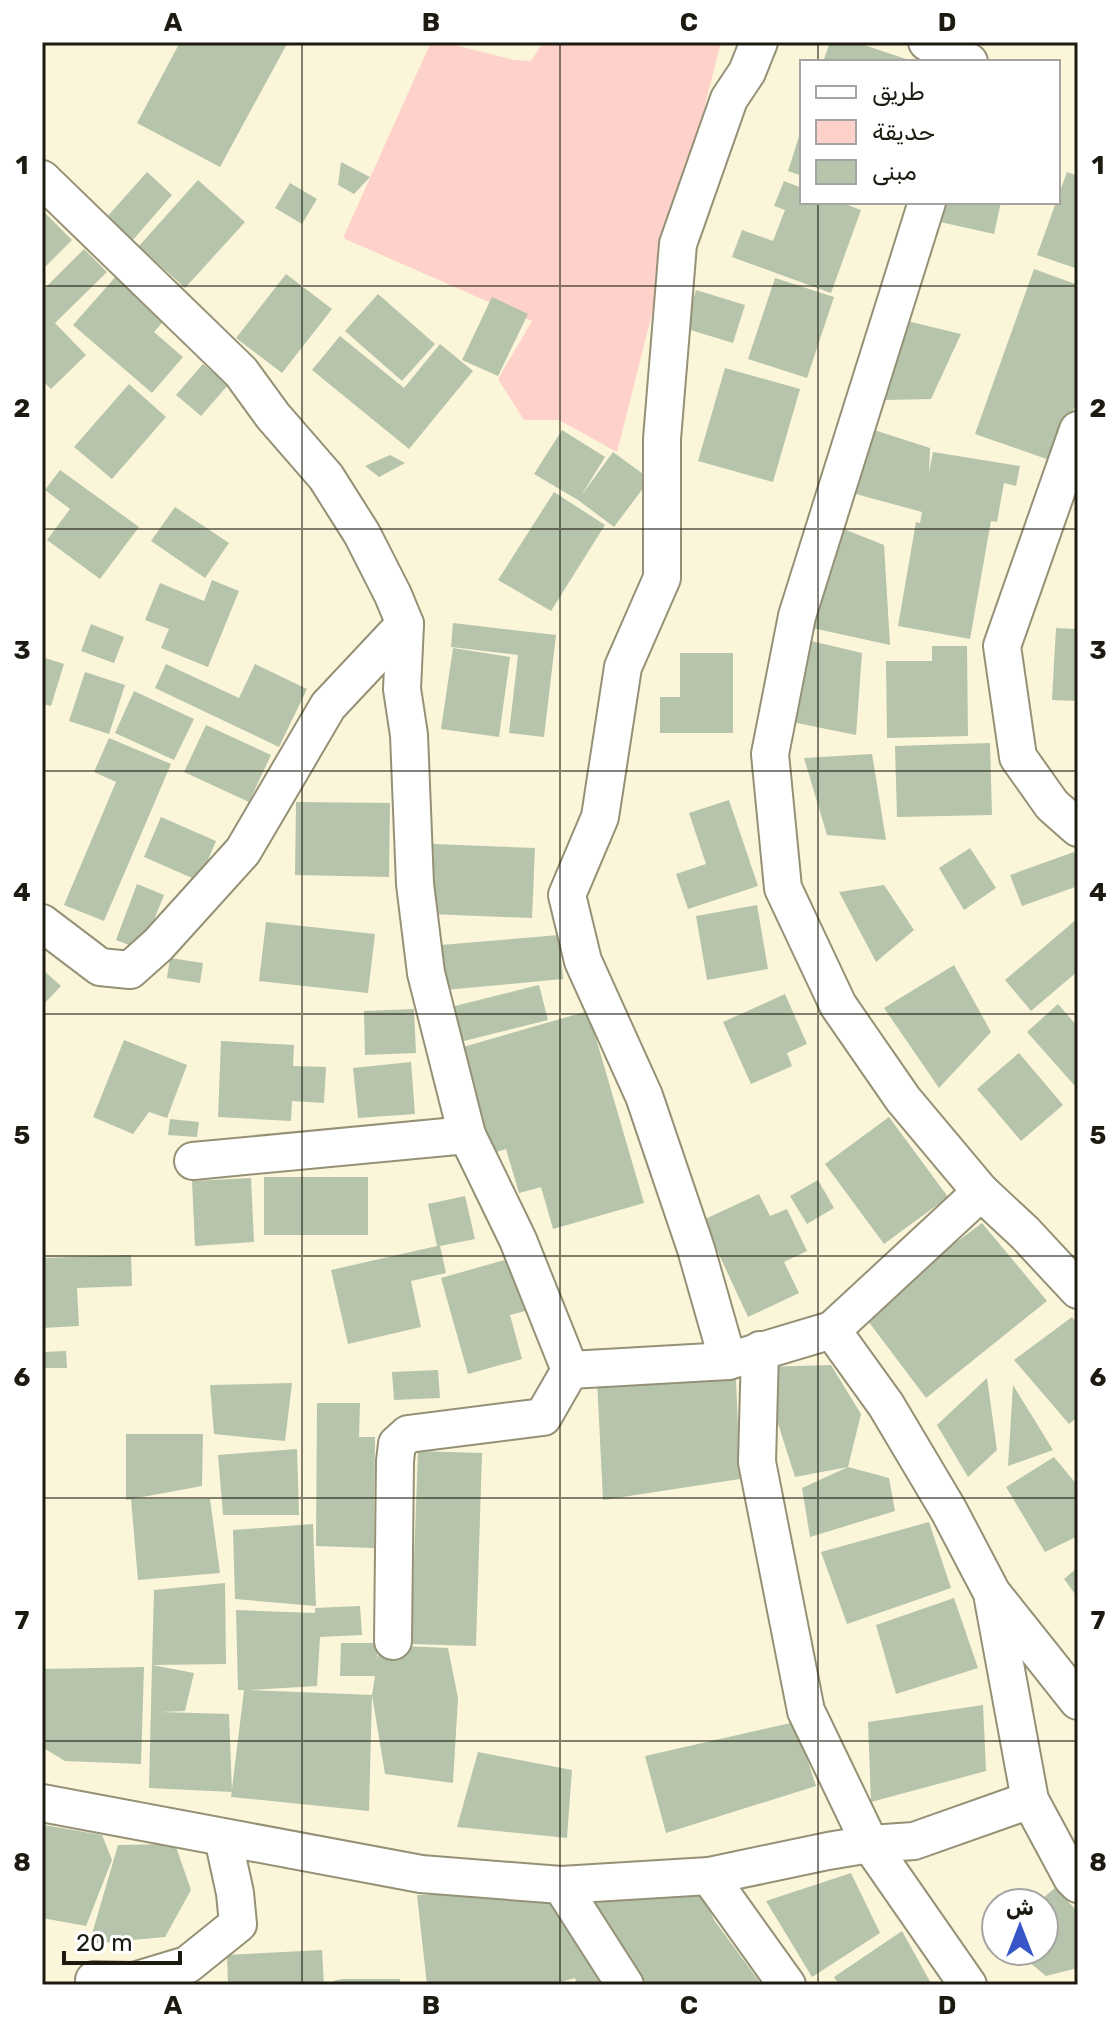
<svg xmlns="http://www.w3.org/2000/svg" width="1120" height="2027" font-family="Rubik,Cairo,sans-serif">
  <rect width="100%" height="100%" fill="#fbf6d9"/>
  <polygon fill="#fed2ca" points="431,42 443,42 514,60 531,61 543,42 721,42 617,452 559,420 524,420 498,379 532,321 343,238"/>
  <g fill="#b6c4ac">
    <polygon points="180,42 288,42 220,167 137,123"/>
    <polygon points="830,42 855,42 906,59 905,62 823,62"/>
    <polygon points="802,127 802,176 788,171"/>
    <polygon points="341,162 370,177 354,194 338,185"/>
    <polygon points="147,172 172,195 132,241 106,218"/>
    <polygon points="1067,172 1078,176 1078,269 1037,255"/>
    <polygon points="198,180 245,222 185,288 139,246"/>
    <polygon points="784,181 802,188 802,202 840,202 861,210 831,293 732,257 742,230 773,241 785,210 774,206"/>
    <polygon points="290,183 317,199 302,224 275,208"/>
    <polygon points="922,202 1001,202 994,234 918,217"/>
    <polygon points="42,210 72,240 42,270"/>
    <polygon points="84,249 107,272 55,323 86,355 51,389 42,380 42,291"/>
    <polygon points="1034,269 1078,285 1078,397 1055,462 975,434"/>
    <polygon points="118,274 167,317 154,332 183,357 152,393 73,325"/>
    <polygon points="286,274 332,309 282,373 236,338"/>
    <polygon points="775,278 834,297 807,378 748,359"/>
    <polygon points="696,290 745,305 733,343 684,328"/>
    <polygon points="378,294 435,344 402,381 345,331"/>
    <polygon points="492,297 528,314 498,376 462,360"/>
    <polygon points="903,320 961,334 931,399 886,400"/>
    <polygon points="340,336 404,388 440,344 473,371 409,449 312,370"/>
    <polygon points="203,364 228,385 201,416 176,395"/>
    <polygon points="725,368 800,389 773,482 698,461"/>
    <polygon points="129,384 166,417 112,479 74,447"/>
    <polygon points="871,429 930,448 929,473 933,452 1020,466 1016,486 1004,483 997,522 991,521 970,639 898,626 916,522 920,523 922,512 852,493"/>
    <polygon points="562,430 605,457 581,496 613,452 650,479 614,527 578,500 534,474"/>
    <polygon points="390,455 405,463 379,477 365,466"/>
    <polygon points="60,470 139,527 100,579 47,540 70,509 45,490"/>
    <polygon points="554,492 605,525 551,611 498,580"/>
    <polygon points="175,507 229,543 205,578 151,541"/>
    <polygon points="841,528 884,545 890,645 803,626"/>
    <polygon points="212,580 239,591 208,667 161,648 169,629 145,620 160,583 204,601"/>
    <polygon points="453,623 556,635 544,737 509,733 518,655 451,647"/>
    <polygon points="91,624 124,637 114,663 81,651"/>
    <polygon points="1056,628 1078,629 1078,701 1052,700"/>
    <polygon points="807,640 862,653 856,735 792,722"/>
    <polygon points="932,646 967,646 968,736 887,738 886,661 932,661"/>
    <polygon points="453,648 510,657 499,737 441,729"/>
    <polygon points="680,653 733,653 733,733 660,733 660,697 680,697"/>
    <polygon points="42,657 64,664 51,706 42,704"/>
    <polygon points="166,664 239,698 255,664 307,689 279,747 155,688"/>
    <polygon points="85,672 125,685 109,734 69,721"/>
    <polygon points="134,691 194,719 174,760 115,733"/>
    <polygon points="206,725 271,755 249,802 184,772"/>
    <polygon points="109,738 171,764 104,921 64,905 116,782 94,772"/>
    <polygon points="990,743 992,815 897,817 895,746"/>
    <polygon points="872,754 886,840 827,835 804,758"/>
    <polygon points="729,800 758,886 688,909 676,874 706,864 689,813"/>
    <polygon points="296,802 390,803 389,877 295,875"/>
    <polygon points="161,817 216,841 199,881 144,857"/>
    <polygon points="433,844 535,848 532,918 431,914"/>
    <polygon points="970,848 996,888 964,910 939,868"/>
    <polygon points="1074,852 1078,863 1078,886 1022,906 1010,875"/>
    <polygon points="137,884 164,895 142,950 116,940"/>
    <polygon points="884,885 914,930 876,962 839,892"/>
    <polygon points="757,905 768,969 707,980 696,916"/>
    <polygon points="1078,918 1078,971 1031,1011 1005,980"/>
    <polygon points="266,922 375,934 368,993 259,981"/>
    <polygon points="559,935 563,979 445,990 441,945"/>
    <polygon points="170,958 203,963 200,983 167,978"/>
    <polygon points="954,965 991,1032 939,1088 884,1008"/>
    <polygon points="42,969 61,986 42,1006"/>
    <polygon points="539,985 548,1020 456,1043 447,1008"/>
    <polygon points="785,994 807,1044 787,1053 792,1066 751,1084 723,1022"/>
    <polygon points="1058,1004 1078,1027 1078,1082 1074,1085 1027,1032"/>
    <polygon points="414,1009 416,1053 365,1055 364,1011"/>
    <polygon points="588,1011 644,1203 553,1229 541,1187 519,1193 506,1149 487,1155 456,1049"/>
    <polygon points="124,1040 187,1065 167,1118 149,1112 133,1134 93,1117"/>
    <polygon points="221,1041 294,1045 293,1066 326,1067 324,1103 292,1101 291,1121 218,1117"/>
    <polygon points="1019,1053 1063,1105 1021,1141 977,1089"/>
    <polygon points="411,1062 415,1114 358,1118 353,1068"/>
    <polygon points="889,1117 948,1197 884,1244 825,1164"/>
    <polygon points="170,1119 199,1122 197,1137 168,1135"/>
    <rect x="264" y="1177" width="104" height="58"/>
    <polygon points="251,1178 254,1242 195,1246 192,1181"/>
    <polygon points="818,1180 834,1208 807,1224 790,1196"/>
    <polygon points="759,1194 770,1216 787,1209 807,1251 784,1262 799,1293 748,1317 703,1220"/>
    <polygon points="465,1196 475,1239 440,1246 446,1273 411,1281 421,1327 348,1344 331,1270 437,1246 428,1204"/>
    <polygon points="982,1223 1047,1301 926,1398 862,1313"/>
    <polygon points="131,1255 132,1286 77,1288 79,1326 42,1328 42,1258"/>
    <polygon points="515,1257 529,1310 510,1315 522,1359 468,1374 441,1278"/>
    <polygon points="1072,1317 1078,1325 1078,1417 1069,1424 1014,1360"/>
    <polygon points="66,1351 67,1368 42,1368 42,1352"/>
    <polygon points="831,1365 861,1414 848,1467 795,1477 760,1367"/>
    <polygon points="438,1370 440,1398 394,1400 392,1372"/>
    <polygon points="987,1378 997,1450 968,1477 937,1425"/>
    <polygon points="736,1379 740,1479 603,1500 597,1380"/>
    <polygon points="292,1383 285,1441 214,1434 210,1385"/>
    <polygon points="1013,1385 1053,1450 1008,1466"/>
    <polygon points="317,1403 360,1403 359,1437 375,1437 374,1548 316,1546"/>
    <polygon points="126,1434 203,1434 202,1486 126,1500"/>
    <polygon points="297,1449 299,1515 223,1515 218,1455"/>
    <polygon points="418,1451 482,1453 476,1646 411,1644"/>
    <polygon points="1054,1457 1078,1486 1078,1536 1045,1552 1006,1487"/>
    <polygon points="848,1467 889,1478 895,1511 810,1537 802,1488"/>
    <polygon points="131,1499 210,1499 220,1573 138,1580"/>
    <polygon points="929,1522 951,1588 847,1624 821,1552"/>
    <polygon points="313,1524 316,1606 235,1599 233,1530"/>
    <polygon points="1078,1567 1078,1598 1064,1579"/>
    <polygon points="225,1583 226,1664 152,1665 154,1590"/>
    <polygon points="954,1598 978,1668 896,1694 876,1625"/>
    <polygon points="360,1606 362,1635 320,1637 317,1686 249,1690 372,1695 369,1811 231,1797 244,1690 238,1690 236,1610 315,1613 315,1608"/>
    <polygon points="341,1643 378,1643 377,1660 380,1645 448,1648 458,1698 453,1783 385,1774 372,1695 375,1676 340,1676"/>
    <polygon points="152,1665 194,1673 185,1711 161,1712 229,1714 232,1792 149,1788"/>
    <polygon points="144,1667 141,1764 65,1761 42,1747 42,1669"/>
    <polygon points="983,1705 986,1771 871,1802 868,1722"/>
    <polygon points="795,1722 816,1786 666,1833 645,1756"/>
    <polygon points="478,1752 572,1770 567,1838 457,1827"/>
    <polygon points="44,1825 102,1835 112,1860 86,1926 42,1918 42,1831"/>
    <polygon points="175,1844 191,1890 165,1937 89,1944 118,1845"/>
    <polygon points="851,1873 880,1933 812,1977 766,1901"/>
    <polygon points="695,1877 714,1920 762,1985 648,1985 636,1971 588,1895"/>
    <polygon points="1055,1888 1078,1912 1078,1968 1046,1976 1016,1951 1044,1951 1044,1903 1037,1903"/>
    <polygon points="553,1891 615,1985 577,1985 575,1978 550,1985 427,1985 417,1895"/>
    <polygon points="902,1931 932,1985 839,1985 834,1977"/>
    <polygon points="322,1950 324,1985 228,1985 227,1955"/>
    <polygon points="343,1979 400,1979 400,1985 334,1985 333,1981"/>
  </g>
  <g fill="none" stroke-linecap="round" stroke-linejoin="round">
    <g stroke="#959176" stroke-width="40">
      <g id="street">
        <polyline points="927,42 969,62"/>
        <polyline points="42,179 241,372 273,416 326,477 362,534 393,595 405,624 402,689 409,735 415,884 426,973 467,1135 518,1240 570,1370"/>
        <polyline points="927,202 797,616 770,754 783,888 838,1005 903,1099 981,1192 1025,1233 1078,1290"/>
        <polyline points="1078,430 1002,646 1018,757 1052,805 1078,828"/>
        <polyline points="42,923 100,967 130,970 158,945 243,851 328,706 405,624"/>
        <polyline points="193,1161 467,1135"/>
        <polyline points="832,1330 886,1405 949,1511 992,1593 1078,1701"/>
        <polyline points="760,1350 757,1462 806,1711 870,1844 968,1985"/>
        <polyline points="728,1361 696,1249 644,1096 583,961 567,895 600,817 623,667 662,578 662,439 678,244 729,99 747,72 759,42"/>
        <polyline points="993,1599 1030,1800 1072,1878 1078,1884"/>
        <polyline points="393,1641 395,1461 397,1444 408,1434 543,1417 570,1370 728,1361 832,1330 981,1192"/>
        <polyline points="42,1803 421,1874 561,1885 709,1876 828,1851 870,1844 914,1841 1030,1800"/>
        <polyline points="709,1876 787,1985"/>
        <polyline points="561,1885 625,1985"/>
        <polyline points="94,1980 134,1981 187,1965 238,1924 235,1893 223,1838"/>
      </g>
    </g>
    <use href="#street" stroke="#fff" stroke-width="36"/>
  </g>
  <path fill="none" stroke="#1d1b11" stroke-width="2" stroke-opacity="0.55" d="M302,42V1985M560,42V1985M818,42V62M818,202V1985M42,286H1078M42,529H1078M42,771H1078M42,1014H1078M42,1256H1078M42,1498H1078M42,1741H1078"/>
  <rect width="1120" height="2027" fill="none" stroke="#ffffff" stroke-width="88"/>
  <rect x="800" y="60" width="260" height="144" fill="#ffffff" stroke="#a5a4a0" stroke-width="2"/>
  <rect x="816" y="86" width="40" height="12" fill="#ffffff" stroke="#a5a4a0" stroke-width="2"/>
  <text x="872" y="100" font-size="24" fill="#1d1b11">طريق</text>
  <rect x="816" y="120" width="40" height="24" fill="#fed2ca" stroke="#a5a4a0" stroke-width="2"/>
  <text x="872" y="140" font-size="24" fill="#1d1b11">حديقة</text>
  <rect x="816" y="160" width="40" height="24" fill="#b6c4ac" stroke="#a5a4a0" stroke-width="2"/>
  <text x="872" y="180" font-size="24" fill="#1d1b11">مبنى</text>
  <g transform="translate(1020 1927)"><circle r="38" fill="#ffffff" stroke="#a5a4a0" stroke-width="2"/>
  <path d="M0-6L14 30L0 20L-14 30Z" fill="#3956c8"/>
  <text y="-12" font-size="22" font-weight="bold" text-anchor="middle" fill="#1d1b11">ش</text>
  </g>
  <path d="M64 1951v12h116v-12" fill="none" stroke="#1d1b11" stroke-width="4"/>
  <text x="76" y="1951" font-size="24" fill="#1d1b11" stroke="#ffffff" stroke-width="6" paint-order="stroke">20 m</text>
  <rect x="44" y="44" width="1032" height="1939" fill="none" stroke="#1d1b11" stroke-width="3"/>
  <g font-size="26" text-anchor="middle" font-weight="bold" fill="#1d1b11">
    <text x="173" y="31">A</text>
    <text x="431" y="31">B</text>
    <text x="689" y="31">C</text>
    <text x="947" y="31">D</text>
    <text x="22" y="174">1</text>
    <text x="1098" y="174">1</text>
    <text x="22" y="417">2</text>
    <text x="1098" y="417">2</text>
    <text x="22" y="659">3</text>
    <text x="1098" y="659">3</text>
    <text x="22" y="901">4</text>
    <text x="1098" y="901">4</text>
    <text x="22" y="1144">5</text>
    <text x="1098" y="1144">5</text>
    <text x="22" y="1386">6</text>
    <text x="1098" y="1386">6</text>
    <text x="22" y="1629">7</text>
    <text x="1098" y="1629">7</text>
    <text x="22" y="1871">8</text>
    <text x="1098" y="1871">8</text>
    <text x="173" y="2014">A</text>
    <text x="431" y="2014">B</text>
    <text x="689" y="2014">C</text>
    <text x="947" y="2014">D</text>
  </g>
</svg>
